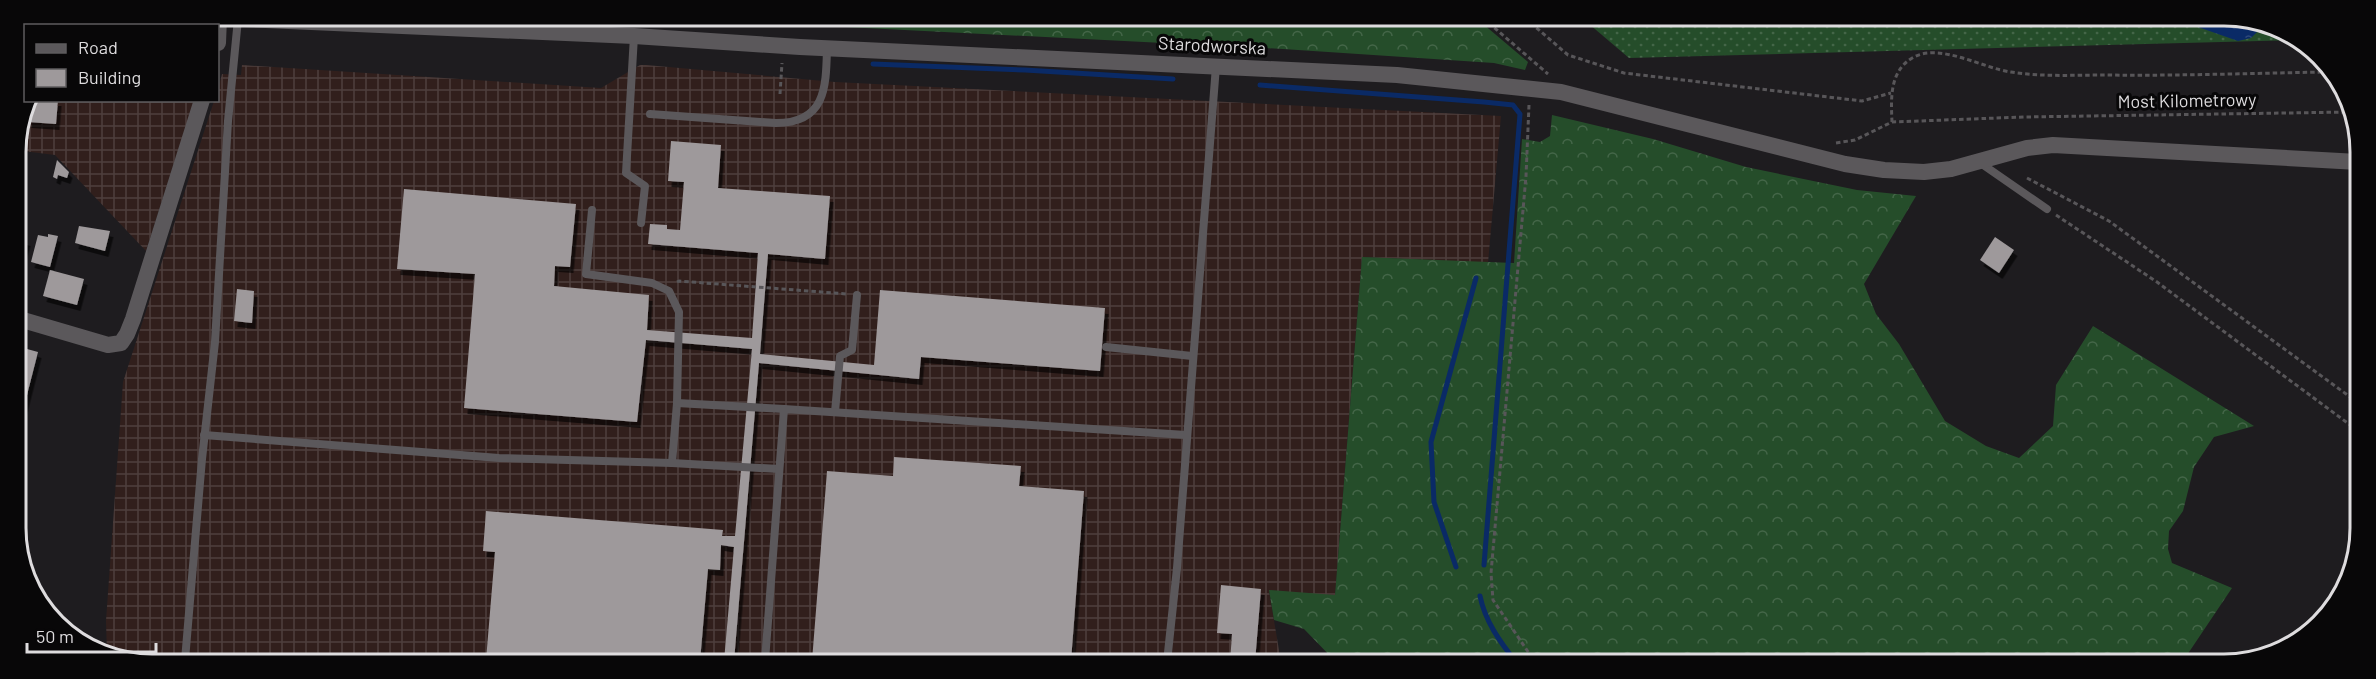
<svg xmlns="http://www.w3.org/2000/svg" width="2376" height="679" font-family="Barlow,sans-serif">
  <defs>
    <pattern id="industrial-grid" width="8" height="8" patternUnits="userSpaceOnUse" patternTransform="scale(1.5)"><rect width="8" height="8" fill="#311f1c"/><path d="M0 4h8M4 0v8" fill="none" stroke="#4e3f3d"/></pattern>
    <pattern id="grass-dots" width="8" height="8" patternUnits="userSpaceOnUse" patternTransform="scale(1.5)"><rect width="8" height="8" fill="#254d2a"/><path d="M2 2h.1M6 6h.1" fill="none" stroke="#446648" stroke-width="1.8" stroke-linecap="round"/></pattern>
    <pattern id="forest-crowns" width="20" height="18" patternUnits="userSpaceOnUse" patternTransform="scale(1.5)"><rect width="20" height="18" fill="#254d2a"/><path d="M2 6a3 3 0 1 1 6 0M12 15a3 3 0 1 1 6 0" fill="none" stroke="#446648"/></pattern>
    <pattern id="water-ripples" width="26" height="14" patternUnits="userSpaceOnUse" patternTransform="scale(1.5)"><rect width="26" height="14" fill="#0a2a66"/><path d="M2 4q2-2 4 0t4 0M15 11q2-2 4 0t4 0" fill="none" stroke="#2d487b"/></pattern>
    <filter id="shadow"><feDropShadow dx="3.5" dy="6" stdDeviation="0" flood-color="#0009"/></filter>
  </defs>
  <rect width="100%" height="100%" fill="#1e1c1f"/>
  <g fill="url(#industrial-grid)">
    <polygon points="242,65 601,88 640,65 646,65 835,82 1501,116 1488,263 1362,257 1335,596 1269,591 1281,662 116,659 107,654 106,621 123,382 214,101 218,100 218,89 222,74 241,75"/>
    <polygon points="25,99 26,100 194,101 146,251 55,155 15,150"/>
  </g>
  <polygon fill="url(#grass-dots)" points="1582,18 2260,20 2296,40 1629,58"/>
  <g fill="url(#forest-crowns)">
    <polygon points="625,16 1476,18 1528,62 1525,70 1494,63 1283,49"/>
    <polygon points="1552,115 1653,139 1746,167 1857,190 1916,196 1864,284 1876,314 1899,344 1945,421 1986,446 2019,458 2053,426 2056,385 2093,326 2254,426 2214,437 2194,467 2183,511 2169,531 2168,549 2172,563 2232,588 2181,664 1336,662 1304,629 1274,620 1269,590 1335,595 1362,257 1514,263 1522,139 1540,142 1550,136"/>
  </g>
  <polygon fill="url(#water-ripples)" points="2175,19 2260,20 2266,23 2251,38 2238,41"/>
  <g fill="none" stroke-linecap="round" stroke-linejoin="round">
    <g stroke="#0a2a66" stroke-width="5">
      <polyline points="873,64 1025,70 1173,79"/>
      <polyline points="1260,85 1484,102 1513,105 1520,114 1484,565"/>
      <polyline points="1456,567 1434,502 1431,442 1476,278"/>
      <path d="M1480,596C1485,621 1500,642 1516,662"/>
    </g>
  </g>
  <g fill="#9e999b" filter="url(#shadow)">
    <polygon points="29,100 58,100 56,124 28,122"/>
    <polygon points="671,141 721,145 718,188 830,196 825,259 768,254 760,354 874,365 880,290 1105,308 1100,371 921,357 919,379 759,363 734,661 724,661 734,547 721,545 720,570 708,569 700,661 486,660 495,552 483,551 486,511 723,530 722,536 735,536 752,349 646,340 637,422 464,408 475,274 397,269 404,189 576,204 570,267 555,266 554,286 649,295 647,330 752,338 758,253 648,244 650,224 667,225 667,229 680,230 684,182 668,181"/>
    <polygon points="57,160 69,172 67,178 58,175 57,179 53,177"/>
    <polygon points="79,226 110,231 105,251 75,243"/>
    <polygon points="48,234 58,236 50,267 31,262 38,235 48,237"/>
    <polygon points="16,237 27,240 22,258 16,256"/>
    <polygon points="1995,237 2014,250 1999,273 1980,260"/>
    <polygon points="50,270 84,279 77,305 43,296"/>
    <polygon points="237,289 254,291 252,323 234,321"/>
    <polygon points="16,346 38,352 18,430 17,430"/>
    <polygon points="894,457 1021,466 1019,486 1084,491 1071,661 812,661 827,471 893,476"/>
    <polygon points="23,564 33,566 30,578"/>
    <polygon points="1221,585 1261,589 1255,662 1230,662 1232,634 1217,633"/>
  </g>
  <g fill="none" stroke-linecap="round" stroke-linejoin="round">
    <g stroke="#585659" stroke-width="3" stroke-dasharray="4.5 3" stroke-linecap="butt">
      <polyline points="1483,18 1548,74"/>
      <polyline points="1525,18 1568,55 1624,73 1862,101 1891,93"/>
      <polyline points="780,94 782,63"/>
      <polyline points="1529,105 1526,176 1491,573 1493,600 1535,662"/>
      <path d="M1892,122C1891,99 1889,70 1914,57C1941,43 1982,68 2011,72C2042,77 2075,75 2107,75C2181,76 2256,73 2330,72"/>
      <polyline points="1836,143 1855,140 1892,122 2024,117 2351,112"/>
      <polyline points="2027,178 2109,221 2357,402"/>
      <polyline points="2056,215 2157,282 2357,430"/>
      <polyline points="677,282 679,281 847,294"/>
    </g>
    <g stroke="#5b585b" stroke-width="8">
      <polyline points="634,36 626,173 645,186 641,223"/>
      <path d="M650,114L776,123C826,123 826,87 827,48"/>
      <polyline points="1979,162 2047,209"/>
      <polyline points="592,210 586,274 652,283 669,291 679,312 677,403 672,463"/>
      <polyline points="1106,347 1192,356"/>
      <polyline points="677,403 784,409"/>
      <polyline points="835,412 840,356 852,350 857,295"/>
      <polyline points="204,435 499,458 672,463 779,469"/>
      <polyline points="185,660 202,459 215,342 228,121 238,19"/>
      <polyline points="765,661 784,409 1186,435"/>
      <polyline points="1167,662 1177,568 1216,66"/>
    </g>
    <g stroke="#5b585b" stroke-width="16">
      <polyline points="142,17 219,18 634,36 800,47 1397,75 1561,92 1845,164 1884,170 1924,172 1951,169 2027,148 2053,145 2358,162"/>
      <polyline points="218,43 219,18"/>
      <polyline points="16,318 108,345 121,343 127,334 133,319 202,100"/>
    </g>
  </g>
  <g text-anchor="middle" stroke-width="6" stroke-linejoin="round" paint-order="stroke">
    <g font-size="18" fill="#dedcde" stroke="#080708">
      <text transform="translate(1212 46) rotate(3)" y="6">Starodworska</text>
      <text transform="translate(2187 101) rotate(-1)" y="6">Most Kilometrowy</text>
    </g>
  </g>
  <path d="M0 0H2376V679H0ZM152 26H2224A126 126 0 0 1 2350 152V528A126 126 0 0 1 2224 654H152A126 126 0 0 1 26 528V152A126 126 0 0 1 152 26Z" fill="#080708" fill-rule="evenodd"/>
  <path fill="none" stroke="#dedcde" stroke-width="3" d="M152 26H2224A126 126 0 0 1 2350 152V528A126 126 0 0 1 2224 654H152A126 126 0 0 1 26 528V152A126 126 0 0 1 152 26Z"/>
  <rect x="24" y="24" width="195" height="78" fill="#080708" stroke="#5e5c5e" stroke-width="1.5"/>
  <rect x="36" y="44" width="30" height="9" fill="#5b585b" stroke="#5e5c5e" stroke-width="1.5"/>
  <text x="78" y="54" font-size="18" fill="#dedcde">Road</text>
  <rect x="36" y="69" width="30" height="18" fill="#9e999b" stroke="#5e5c5e" stroke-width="1.5"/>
  <text x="78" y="84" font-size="18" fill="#dedcde">Building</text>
  <path d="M27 643v9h129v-9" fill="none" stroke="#dedcde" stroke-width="3"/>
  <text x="36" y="643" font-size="18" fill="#dedcde" stroke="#080708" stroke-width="4.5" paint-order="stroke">50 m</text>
</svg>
